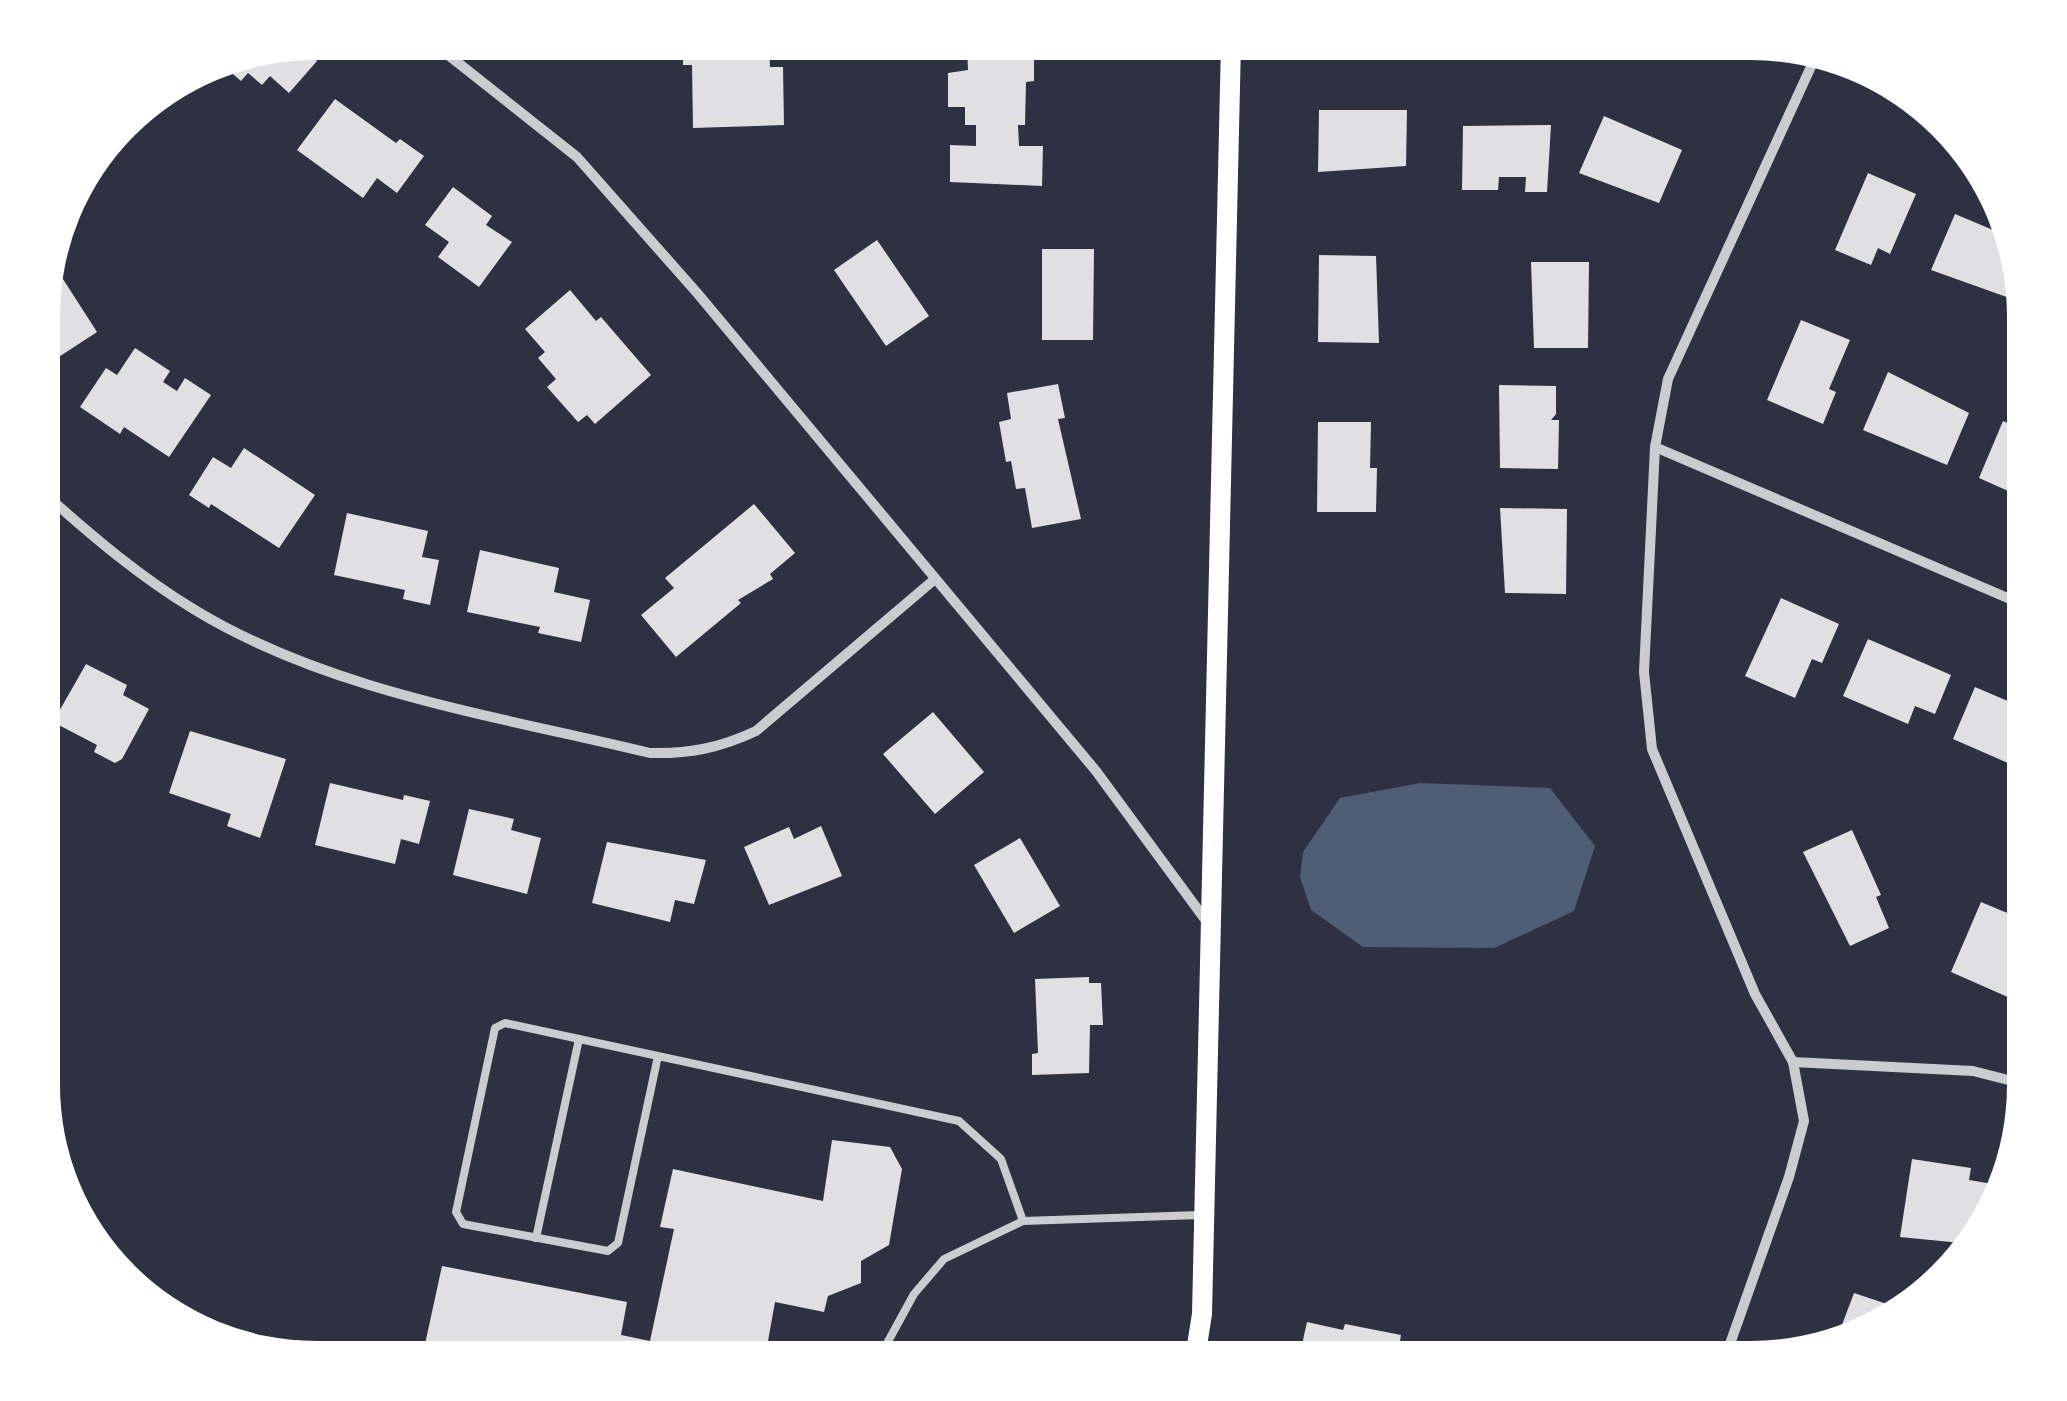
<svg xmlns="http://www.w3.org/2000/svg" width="2067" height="1401" font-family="Commissioner,sans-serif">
  <rect width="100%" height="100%" fill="#2d3142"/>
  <polygon fill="#4f5d75" points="1420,783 1550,788 1595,846 1574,911 1494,948 1363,947 1311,910 1300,877 1303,852 1340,798"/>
  <g fill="#e0e0e3">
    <polygon points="683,43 769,43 770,67 783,67 784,125 693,128 692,65 683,65"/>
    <rect x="895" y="43" width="39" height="16"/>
    <polygon points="299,45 317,61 289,93 270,76 262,85 248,73 241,81 219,62"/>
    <polygon points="967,45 1034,45 1034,81 1026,82 1025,125 1018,125 1019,146 1043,146 1042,186 950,182 950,145 976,146 976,125 965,125 965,107 948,107 948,73 968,70"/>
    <polygon points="335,99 396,143 400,139 424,156 397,193 377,178 363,198 297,150"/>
    <polygon points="1319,110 1407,110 1406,166 1318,172"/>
    <polygon points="1604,116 1682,150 1659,203 1579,173"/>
    <polygon points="1551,125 1547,192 1525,192 1526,177 1499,177 1498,190 1462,190 1463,126"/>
    <polygon points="1868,173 1916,194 1890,254 1878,248 1871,265 1835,250"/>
    <polygon points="453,187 492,216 486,225 512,242 479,287 438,257 449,242 425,225"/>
    <polygon points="1955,214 2005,235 2020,287 2015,300 1931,270"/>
    <polygon points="877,240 929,316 886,346 834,270"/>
    <polygon points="1042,249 1094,249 1093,340 1042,340"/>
    <polygon points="1319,255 1376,256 1379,343 1318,342"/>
    <polygon points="1531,262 1589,262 1588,348 1534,348"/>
    <polygon points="54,265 97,332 45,366 45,280"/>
    <polygon points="570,290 596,321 601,317 651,375 595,424 587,415 578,422 547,387 556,379 538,358 545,352 525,329"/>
    <polygon points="1801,320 1850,340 1829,389 1836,392 1823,424 1767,400"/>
    <polygon points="135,348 170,371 163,382 177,391 185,378 211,395 169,457 124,427 120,434 80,407 106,368 117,375"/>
    <polygon points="1888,372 1969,413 1947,465 1863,430"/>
    <polygon points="1058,384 1065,418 1058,419 1081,519 1032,528 1025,488 1016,489 1011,461 1006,462 999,422 1011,419 1007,393"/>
    <polygon points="1499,385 1556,386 1556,414 1551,420 1559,420 1558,469 1500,468"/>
    <polygon points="2003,421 2024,430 2024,498 1979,478"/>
    <polygon points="1318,422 1371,422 1370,468 1377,468 1376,512 1317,512"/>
    <polygon points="244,448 315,495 279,548 211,504 209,508 189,495 213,457 231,468"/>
    <polygon points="754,504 795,553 770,574 773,579 738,600 741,603 676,657 641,615 674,588 665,578"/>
    <polygon points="1500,508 1567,509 1566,594 1505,593"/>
    <polygon points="347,513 428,531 422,557 439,560 430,605 403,599 405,590 334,575"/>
    <polygon points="480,550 559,568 554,592 590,600 581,642 538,633 540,627 467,612"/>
    <polygon points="1781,598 1839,624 1822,663 1812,659 1795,698 1745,676"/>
    <polygon points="1868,639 1951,675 1935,714 1915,706 1908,724 1843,696"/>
    <polygon points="86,664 127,685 123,695 149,709 122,759 115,763 94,752 97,745 53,722"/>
    <polygon points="1975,687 2024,708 2024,770 1953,739"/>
    <polygon points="933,712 984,772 935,814 883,754"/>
    <polygon points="190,731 286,759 260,838 227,826 231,814 169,793"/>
    <polygon points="330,783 403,800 404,795 430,801 419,844 401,839 395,864 315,845"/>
    <polygon points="469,809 514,819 511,830 541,838 527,894 453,875"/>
    <polygon points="821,826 842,876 769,905 744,847 789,827 794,839"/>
    <polygon points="1852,830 1881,895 1876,897 1889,928 1850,946 1803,852"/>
    <polygon points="1020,838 1060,906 1014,933 974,865"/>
    <polygon points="607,842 706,860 694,904 675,900 670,922 592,903"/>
    <polygon points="1981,902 2024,920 2024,981 2018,979 2010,998 1951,972"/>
    <polygon points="1089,977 1089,983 1101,983 1103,1025 1090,1025 1089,1073 1032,1075 1032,1054 1038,1053 1035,979"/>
    <polygon points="832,1140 890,1147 902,1169 889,1245 861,1261 861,1283 828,1296 824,1312 775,1302 765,1358 422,1358 442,1266 627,1302 621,1335 650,1341 674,1229 660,1227 673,1169 823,1201"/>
    <polygon points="1912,1159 1971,1168 1969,1180 1993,1184 1971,1244 1900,1237"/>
    <polygon points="1854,1293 1899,1308 1872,1330 1837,1338"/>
    <polygon points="1307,1322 1343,1330 1345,1324 1401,1335 1397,1358 1299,1358"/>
  </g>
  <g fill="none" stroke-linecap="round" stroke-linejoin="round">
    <g stroke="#caccd0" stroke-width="8">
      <polyline points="658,1056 618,1243 608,1251 463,1224 456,1212 495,1028 505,1023 959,1121 1001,1159 1023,1221"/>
      <polyline points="536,1238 579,1039"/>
      <polyline points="879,1358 914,1294 944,1259 1023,1221 1200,1215"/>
    </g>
    <g stroke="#caccd0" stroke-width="10">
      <polyline points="433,43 577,157 698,294 1096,771 1207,922"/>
      <polyline points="1655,447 2024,605"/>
      <path d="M45,494C92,536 140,577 195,610C330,692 498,716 650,753C689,754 720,748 756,731L935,579"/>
      <polyline points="1793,1062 1973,1071 2024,1084"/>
      <polyline points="1725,1358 1789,1177 1804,1121 1793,1062 1755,994 1652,749 1644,672 1655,447 1668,379 1814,60"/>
    </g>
    <polyline stroke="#fff" stroke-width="20" points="1195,1358 1202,1314 1231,43"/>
  </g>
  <path d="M0 0H2067V1401H0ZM316 60H1751A256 256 0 0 1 2007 316V1085A256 256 0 0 1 1751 1341H316A256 256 0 0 1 60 1085V316A256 256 0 0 1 316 60Z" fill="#fff" fill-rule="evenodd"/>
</svg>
